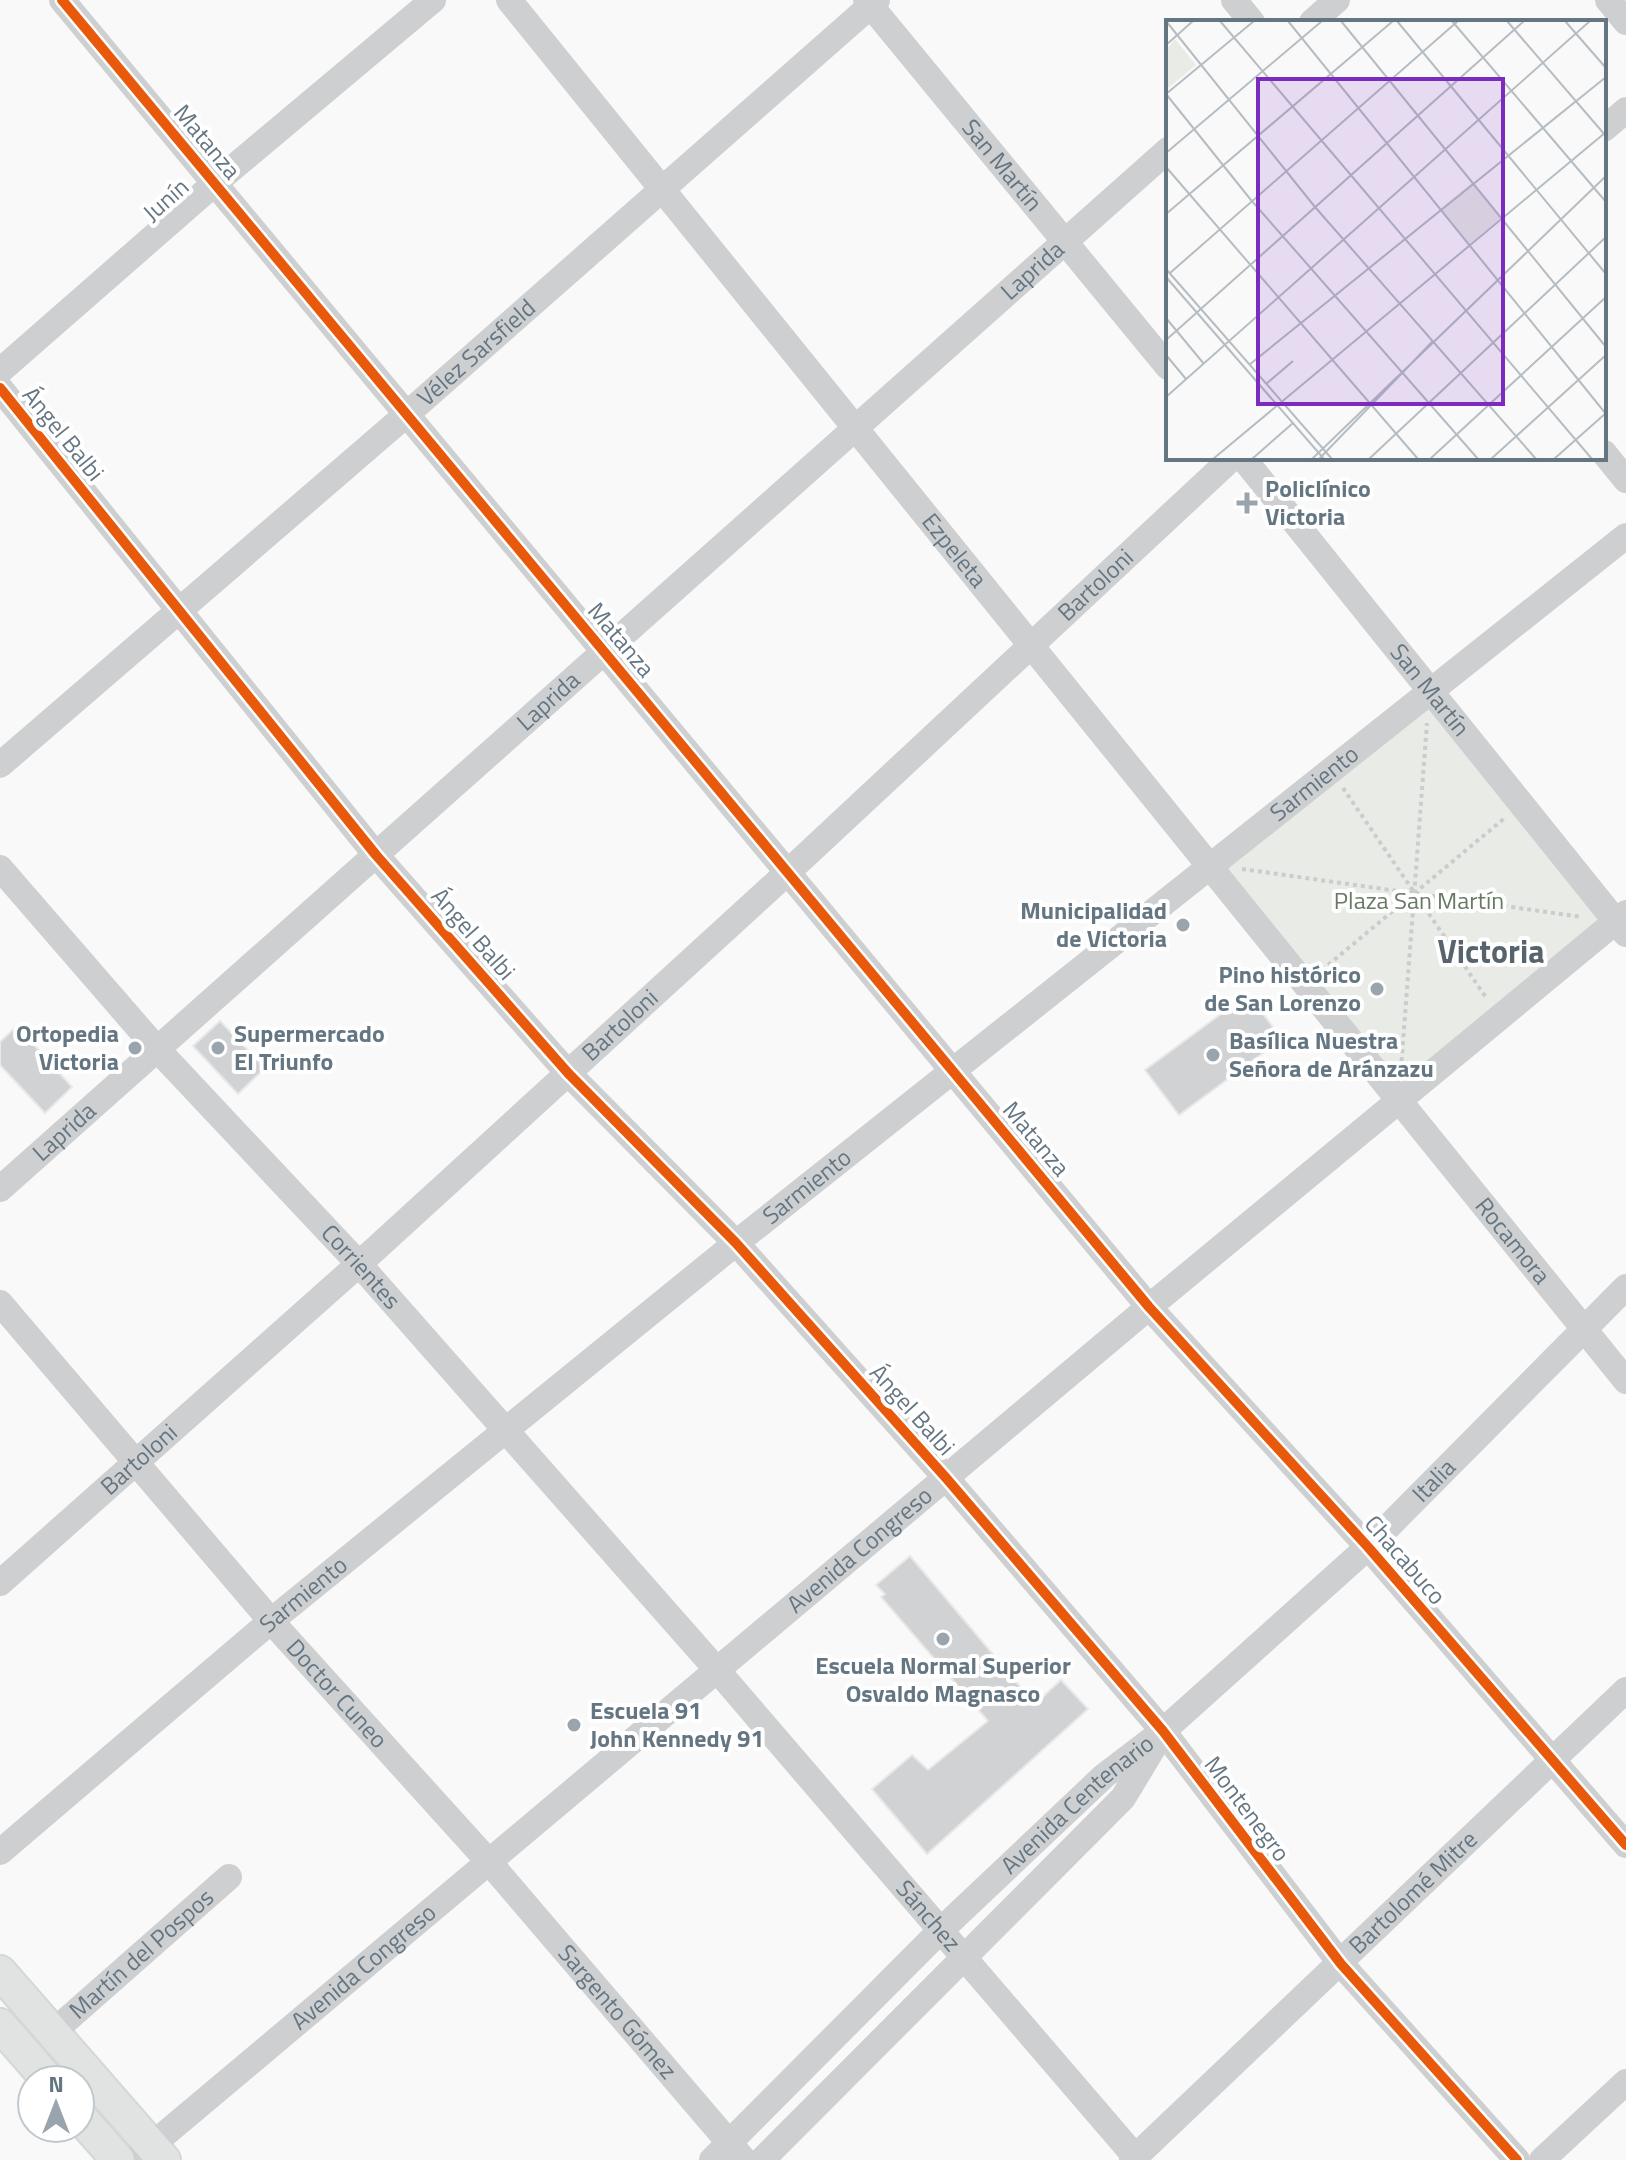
<svg xmlns="http://www.w3.org/2000/svg" width="1626" height="2160" font-family="'Titillium Web',sans-serif">
  <rect width="100%" height="100%" fill="#f9f9f9"/>
  <polygon fill="#e8ebe6" points="1429,689 1616,922 1399,1100 1208,865"/>
  <g fill="#d0d2d3" stroke="#e8e8e8" stroke-width="2">
    <polygon points="1248,994 1282,1039 1179,1115 1145,1070"/>
    <polygon points="220,1021 265,1068 238,1094 193,1046"/>
    <polygon points="17,1026 72,1087 45,1113 0,1065 0,1042"/>
    <polygon points="910,1556 1035,1704 1061,1680 1088,1709 927,1854 872,1789 912,1755 928,1770 988,1721 881,1597 885,1594 876,1585"/>
  </g>
  <g fill="none" stroke-linecap="round" stroke-linejoin="round">
    <g stroke="#d5d6d7" stroke-width="36">
      <g id="major">
        <polyline points="0,1972 164,2160"/>
        <polyline points="0,2025 48,2080"/>
        <polyline points="80,2117 118,2160"/>
      </g>
    </g>
    <g stroke="#cbcccd" stroke-width="4" stroke-dasharray="4 4" stroke-linecap="butt">
      <polyline points="1343,788 1487,999"/>
      <polyline points="1242,869 1582,917"/>
      <polyline points="1322,970 1506,817"/>
      <polyline points="1401,1069 1427,723"/>
    </g>
    <g stroke="#cecfd0" stroke-width="26">
      <polyline points="62,0 1149,1307 1368,1547 1626,1845"/>
      <path id="s1" d="M509,0L1626,1381"/>
      <path id="s2" d="M866,0L1168,367"/>
      <polyline points="1234,0 1252,22"/>
      <polyline points="1608,0 1626,22"/>
      <polyline points="1312,22 1337,0"/>
      <polyline points="1604,129 1626,110"/>
      <polyline points="0,371 215,183 433,0"/>
      <polyline points="0,388 376,855 568,1073 736,1243 947,1479 1163,1731 1341,1964 1517,2160"/>
      <polyline points="1604,453 1626,480"/>
      <path id="s3" d="M1243,458L1626,934"/>
      <path id="s4" d="M0,765L407,414L877,0"/>
      <path id="s5" d="M0,868L157,1049L359,1264L717,1670L1138,2160"/>
      <path id="s6" d="M0,1189L1168,150"/>
      <path id="s7" d="M0,1303L271,1621L489,1862L744,2160"/>
      <path id="s8" d="M0,1583L359,1264L788,872L1232,458"/>
      <path id="s9" d="M0,1852L271,1621L736,1243L1626,536"/>
      <path id="s10" d="M53,2032L229,1877"/>
      <path id="s11" d="M134,2160L1149,1307L1626,913"/>
      <path id="s12" d="M712,2160L940,1931L1104,1776L1163,1731L1368,1547L1626,1287"/>
      <polyline points="762,2160 1123,1798 1155,1745"/>
      <path id="s13" d="M1132,2160L1626,1690"/>
      <polyline points="1542,2160 1626,2082"/>
    </g>
    <use href="#major" stroke="#e1e2e2" stroke-width="32"/>
    <g stroke="#fff" stroke-width="15">
      <g id="cycleway">
        <polyline points="62,0 1149,1307 1368,1547 1626,1845"/>
        <polyline points="0,388 376,855 568,1073 736,1243 947,1479 1163,1731 1341,1964 1517,2160"/>
      </g>
    </g>
    <use href="#cycleway" stroke="#e8590c" stroke-width="10"/>
  </g>
  <g fill="#99a4ac" stroke="#fff" stroke-width="3">
    <path d="M1243 491h8v8h8v8h-8v8h-8v-8h-8v-8h8z"/>
    <circle cx="1183" cy="925" r="8"/>
    <circle cx="1377" cy="989" r="8"/>
    <circle cx="135" cy="1048" r="8"/>
    <circle cx="218" cy="1048" r="8"/>
    <circle cx="1213" cy="1055" r="8"/>
    <circle cx="943" cy="1639" r="8"/>
    <circle cx="574" cy="1725" r="8"/>
  </g>
  <g text-anchor="middle" stroke-width="8" stroke-linejoin="round" paint-order="stroke">
    <g font-size="24" fill="#657683" stroke="#fff">
      <text transform="translate(207 142) rotate(50)" y="8">Matanza</text>
      <text dy="8" stroke="none"><textPath href="#s2" startOffset="214">San Martín</textPath></text>
      <text transform="translate(166 200) rotate(-41)" y="8">Junín</text>
      <text dy="8" stroke="none"><textPath href="#s6" startOffset="1382">Laprida</textPath></text>
      <text dy="8" stroke="none"><textPath href="#s4" startOffset="630">Vélez Sarsfield</textPath></text>
      <text transform="translate(63 434) rotate(51)" y="8">Ángel Balbi</text>
      <text dy="8" stroke="none"><textPath href="#s1" startOffset="708">Ezpeleta</textPath></text>
      <text dy="8" stroke="none"><textPath href="#s8" startOffset="1482">Bartoloni</textPath></text>
      <text transform="translate(621 640) rotate(50)" y="8">Matanza</text>
      <text dy="8" stroke="none"><textPath href="#s3" startOffset="298">San Martín</textPath></text>
      <text dy="8" stroke="none"><textPath href="#s6" startOffset="734">Laprida</textPath></text>
      <text dy="8" stroke="none"><textPath href="#s9" startOffset="1694">Sarmiento</textPath></text>
      <text transform="translate(473 934) rotate(49)" y="8">Ángel Balbi</text>
      <text dy="8" stroke="none"><textPath href="#s8" startOffset="834">Bartoloni</textPath></text>
      <text dy="8" stroke="none"><textPath href="#s6" startOffset="86">Laprida</textPath></text>
      <text transform="translate(1036 1139) rotate(50)" y="8">Matanza</text>
      <text dy="8" stroke="none"><textPath href="#s9" startOffset="1046">Sarmiento</textPath></text>
      <text dy="8" stroke="none"><textPath href="#s1" startOffset="1596">Rocamora</textPath></text>
      <text dy="8" stroke="none"><textPath href="#s5" startOffset="538">Corrientes</textPath></text>
      <text transform="translate(912 1410) rotate(48)" y="8">Ángel Balbi</text>
      <text dy="8" stroke="none"><textPath href="#s8" startOffset="186">Bartoloni</textPath></text>
      <text dy="8" stroke="none"><textPath href="#s12" startOffset="992">Italia</textPath></text>
      <text dy="8" stroke="none"><textPath href="#s11" startOffset="948">Avenida Congreso</textPath></text>
      <text transform="translate(1405 1560) rotate(49)" y="8">Chacabuco</text>
      <text dy="8" stroke="none"><textPath href="#s9" startOffset="398">Sarmiento</textPath></text>
      <text dy="8" stroke="none"><textPath href="#s7" startOffset="516">Doctor Cuneo</textPath></text>
      <text dy="8" stroke="none"><textPath href="#s12" startOffset="510">Avenida Centenario</textPath></text>
      <text transform="translate(1247 1809) rotate(53)" y="8">Montenegro</text>
      <text dy="8" stroke="none"><textPath href="#s13" startOffset="388">Bartolomé Mitre</textPath></text>
      <text dy="8" stroke="none"><textPath href="#s5" startOffset="1400">Sánchez</textPath></text>
      <text dy="8" stroke="none"><textPath href="#s10" startOffset="118">Martín del Pospos</textPath></text>
      <text dy="8" stroke="none"><textPath href="#s11" startOffset="300">Avenida Congreso</textPath></text>
      <text dy="8" stroke="none"><textPath href="#s7" startOffset="940">Sargento Gómez</textPath></text>
    </g>
    <g font-size="24" font-weight="bold" fill="#657683" stroke="#fff" text-anchor="start">
      <text x="1265" y="497">Policlínico<tspan x="1265" dy="28">Victoria</tspan></text>
      <text x="1167" y="919" text-anchor="end">Municipalidad<tspan x="1167" dy="28">de Victoria</tspan></text>
      <text x="1361" y="983" text-anchor="end">Pino histórico<tspan x="1361" dy="28">de San Lorenzo</tspan></text>
      <text x="119" y="1042" text-anchor="end">Ortopedia<tspan x="119" dy="28">Victoria</tspan></text>
      <text x="234" y="1042">Supermercado<tspan x="234" dy="28">El Triunfo</tspan></text>
      <text x="1229" y="1049">Basílica Nuestra<tspan x="1229" dy="28">Señora de Aránzazu</tspan></text>
      <text x="943" y="1674" text-anchor="middle">Escuela Normal Superior<tspan x="943" dy="28">Osvaldo Magnasco</tspan></text>
      <text x="590" y="1719">Escuela 91<tspan x="590" dy="28">John Kennedy 91</tspan></text>
    </g>
    <g font-size="24" fill="#687a64" stroke="#fff">
      <text x="1419" y="909">Plaza San Martín</text>
    </g>
    <g font-size="32" font-weight="bold" fill="#57646e" stroke="#fff">
      <text x="1491" y="963">Victoria</text>
    </g>
  </g>
  <g transform="translate(1166 20)">
    <rect width="440" height="440" fill="#f9f9f9"/>
    <path d="M9,19L30,45L1,69L0,30ZM307,162L336,197L303,224L274,189Z" fill="#e8ebe6"/>
    <path fill="none" stroke="#b5bdc3" stroke-width="2" d="M0,1L149,187L370,439M54,1L426,439M122,1L440,394M175,1L440,327M231,1L440,254M286,1L440,182M341,1L439,115M399,1L440,48M0,25L27,1M0,74L85,180L312,439M0,74L88,1M0,133L156,1M0,147L252,439M0,194L227,1M0,249L166,439M4,253L292,1M0,257L158,439M0,298L38,344M0,320L358,1M0,335L20,359M83,345L440,57M100,364L127,341M0,377L424,1M47,439L440,112M86,439L127,403M146,439L440,156M153,439L266,322M203,439L440,217M264,439L440,277M325,439L440,335M388,439L440,393"/>
    <path fill="#7b2cbf" fill-opacity="0.15" stroke="#7b2cbf" stroke-width="4" d="M92,59H337V384H92Z"/>
    <rect width="440" height="440" fill="none" stroke="#657683" stroke-width="4"/>
  </g>
  <g transform="translate(56 2104)"><circle r="38" fill="#ffffff" stroke="#c1c8cd" stroke-width="2"/>
  <path d="M0-6L14 30L0 20L-14 30Z" fill="#99a4ac"/>
  <text y="-12" font-size="22" font-weight="bold" text-anchor="middle" fill="#657683">N</text>
  </g>
</svg>
